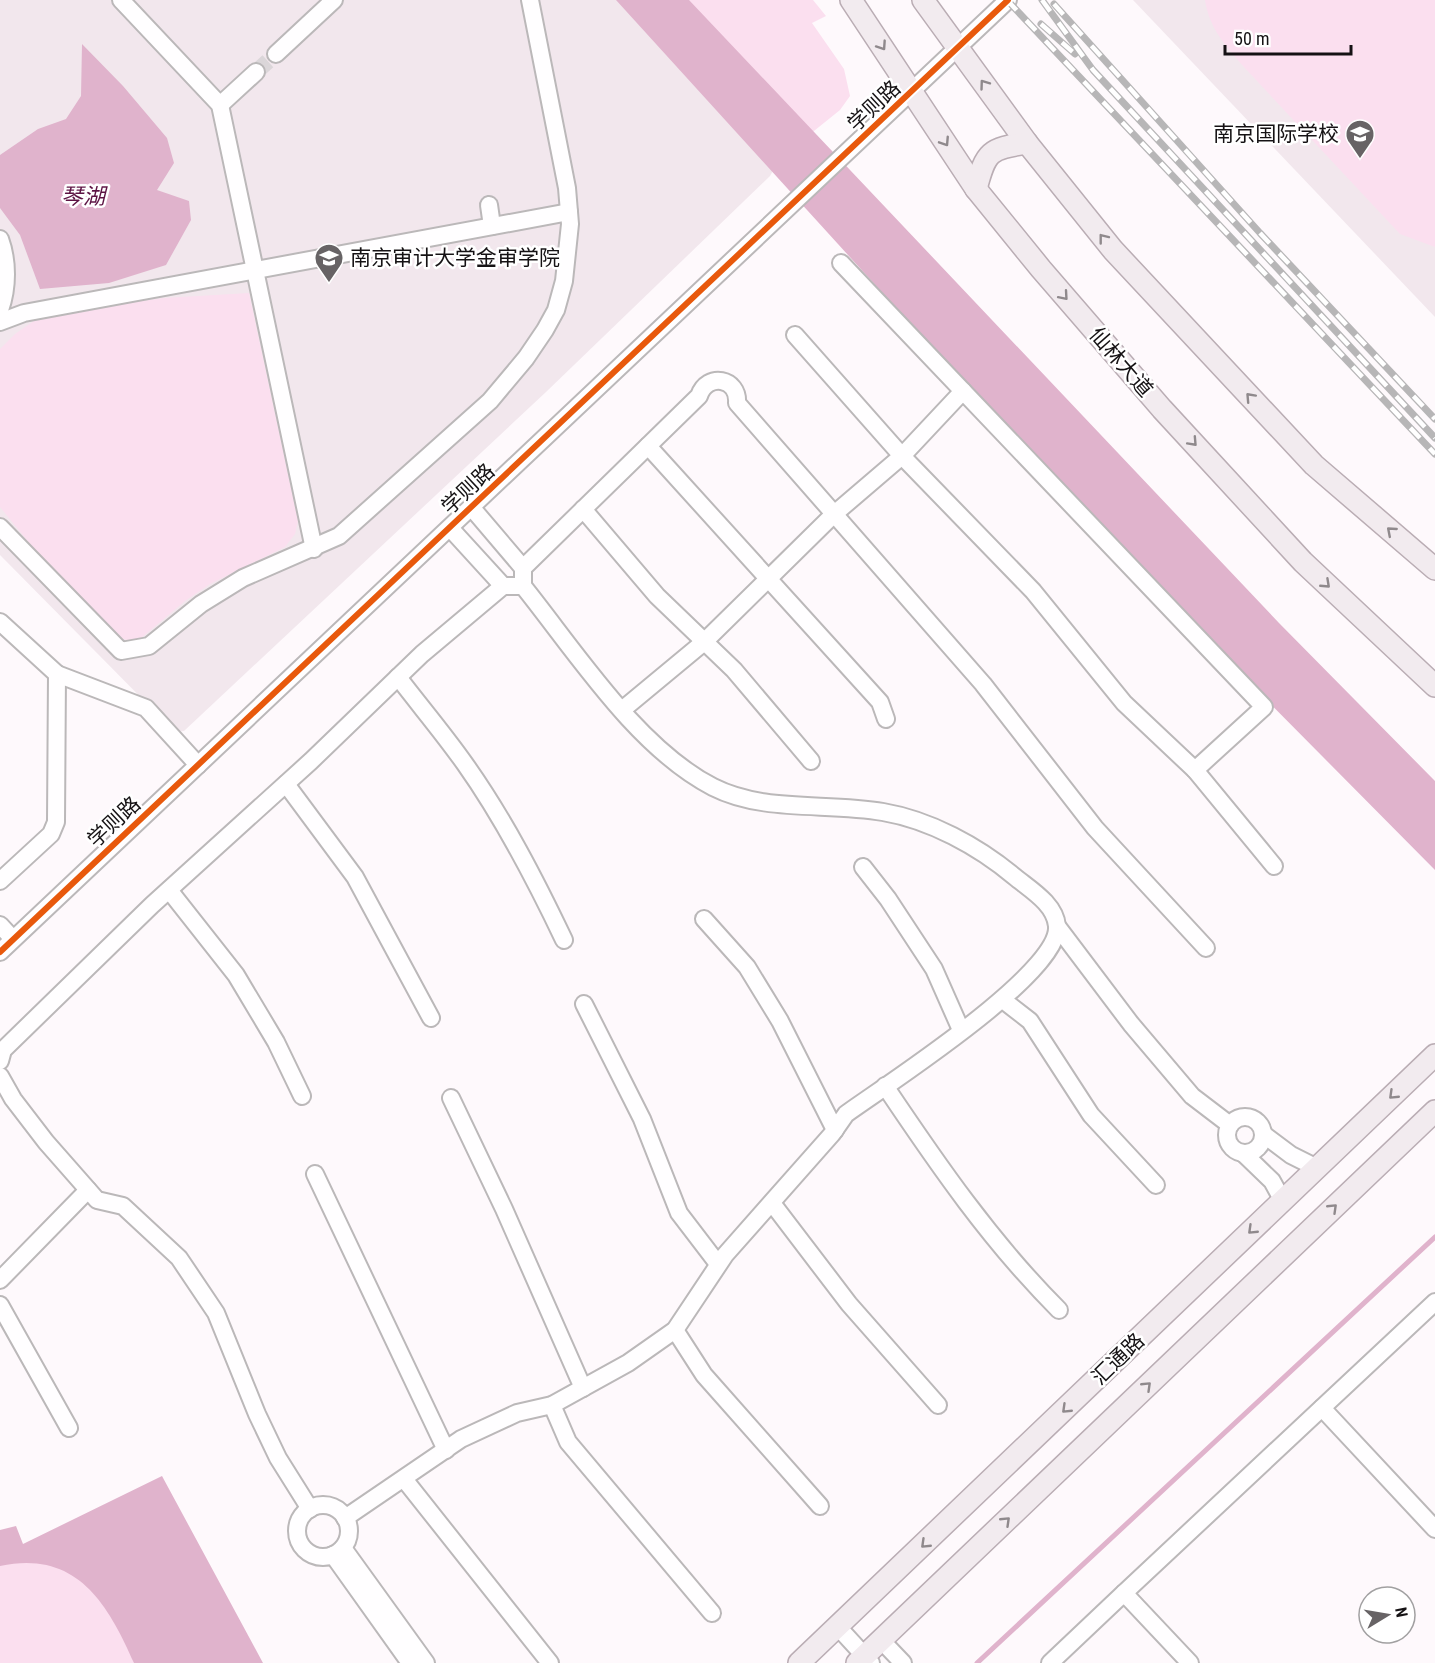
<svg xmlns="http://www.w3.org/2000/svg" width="1435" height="1663" font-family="'Roboto Condensed','Noto Sans SC',sans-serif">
  <rect width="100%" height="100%" fill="#fef9fc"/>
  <g fill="#f2e7ed">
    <polygon points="0,0 635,0 774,169 770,176 546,392 184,731 175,732 0,555"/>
    <polygon points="1133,0 1435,0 1435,317"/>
  </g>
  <g fill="#fbdfef">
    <polygon points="687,0 813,0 826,16 812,23 844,69 850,96 840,110 809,135"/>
    <path d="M1205,0H1435V247L1400,234L1243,66C1226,46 1209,28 1205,0Z"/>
    <polygon points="249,293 298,521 295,534 285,547 210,584 185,601 140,639 132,641 119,638 51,570 0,507 0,349 15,334 44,314 164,298"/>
    <polygon points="0,1557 75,1568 111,1601 141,1663 0,1663"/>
  </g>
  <g fill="#e0b3cc">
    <polygon points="616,0 689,0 1279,623 1435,781 1435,870 1100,532"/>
    <polygon points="82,44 123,86 167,138 174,163 157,190 189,201 191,220 166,265 109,283 40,289 20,235 0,208 0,155 38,129 66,119 81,96"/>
    <path d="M162,1476L263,1663H134C107,1602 76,1550 0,1566V1530L16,1526L23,1544Z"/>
  </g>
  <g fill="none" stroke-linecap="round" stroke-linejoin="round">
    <polyline stroke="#e0b3cc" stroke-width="5" points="977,1663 1435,1237"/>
    <polyline stroke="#dbd6d9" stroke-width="16" stroke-dasharray="16 8" stroke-linecap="butt" points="256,72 276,54"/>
    <g stroke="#bbb8b9" stroke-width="20">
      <g id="minor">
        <polyline points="121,0 220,105 314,549"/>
        <polyline points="276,54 334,0"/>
        <polyline points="220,105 256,72"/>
        <polyline points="489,205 492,226"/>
        <path d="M0,239C8,261 8,287 0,310"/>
        <polyline points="841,263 1264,707 1195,770"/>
        <polyline points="0,322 24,313 569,212"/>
        <polyline points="795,335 902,456 1033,591 1124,703 1195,770 1274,866"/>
        <polyline points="648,446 880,702 886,719"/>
        <polyline points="583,509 657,596 734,670 811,761"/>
        <polyline points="0,527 121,651 149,646 201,604 243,578 339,536 490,401 526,358 545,330 556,310 564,281 570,224 567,188 530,0"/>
        <polyline points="450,528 503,586 523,586 523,568 472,508"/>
        <path d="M523,568L699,396C707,372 739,378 737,403L983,684L1095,828L1206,948"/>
        <polyline points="0,622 57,674 56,822 51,834 0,881"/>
        <polyline points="57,674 146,708 198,765"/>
        <path d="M398,677C420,706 444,734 465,764C504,819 535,879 564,940"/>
        <polyline points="622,710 704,642 833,515 902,456 963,391"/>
        <polyline points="286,784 355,877 431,1018"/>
        <polyline points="863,867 888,899 934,969 961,1030"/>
        <polyline points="169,890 236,975 276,1042 302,1096"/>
        <polyline points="704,919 747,967 780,1021 835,1130"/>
        <polyline points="0,925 13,939"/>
        <polyline points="1057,926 1131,1024 1192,1096 1230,1125"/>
        <polyline points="0,952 1008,0"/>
        <polyline points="1003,1000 1030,1021 1091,1115 1156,1185"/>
        <polyline points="584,1004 642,1119 679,1213 718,1264"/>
        <polyline points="0,1061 3,1050 152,905 311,761 422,654 503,586"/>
        <polyline points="0,1076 13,1099 46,1142 97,1200 123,1206 179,1258 216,1313 257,1414 278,1458 310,1509"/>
        <path d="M885,1086C938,1165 991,1242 1059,1310"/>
        <polyline points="451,1098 504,1209 583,1388"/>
        <circle cx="1245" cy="1135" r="18"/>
        <polyline points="1263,1134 1291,1155 1317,1168"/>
        <polyline points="1243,1153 1272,1181 1283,1201"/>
        <polyline points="315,1174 446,1450"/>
        <polyline points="772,1203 849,1304 938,1405"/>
        <polyline points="0,1280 88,1190"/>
        <polyline points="0,1305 69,1428"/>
        <polyline points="675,1330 704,1375 820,1506"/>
        <polyline points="552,1405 568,1442 712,1613"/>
        <polyline points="1322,1408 1435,1529"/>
        <polyline points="404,1479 550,1663"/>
        <circle cx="323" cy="1531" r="26"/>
        <path d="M345,1518L461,1439L517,1413L552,1405L628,1363L675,1330L725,1255L832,1134L846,1114C886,1085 1061,973 1057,926C1055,904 1031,890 1015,877C978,846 930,820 883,812C827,802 764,813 713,787C637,748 576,652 523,586"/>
        <polyline points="343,1548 426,1663"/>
        <polyline points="333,1555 410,1663"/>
        <polyline points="1124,1593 1435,1302"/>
        <polyline points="838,1627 871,1663"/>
        <polyline points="881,1640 903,1663"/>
        <polyline points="1050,1663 1124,1593 1190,1663"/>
      </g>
    </g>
    <g stroke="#baadb4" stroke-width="24">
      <g id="major">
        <polyline points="851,0 976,189 1041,269 1162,409 1303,562 1435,686"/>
        <polyline points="923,0 1027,143 1113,250 1314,465 1435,569"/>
        <path d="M976,189C986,151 989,149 1027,143"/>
        <polyline points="799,1663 1435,1055"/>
        <polyline points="857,1663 1435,1111"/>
      </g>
    </g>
    <use href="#minor" stroke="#fffeff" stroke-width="16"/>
    <use href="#major" stroke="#f2ebef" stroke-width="21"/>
    <g stroke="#b7b6b7" stroke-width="7">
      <g id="rail">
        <polyline points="1007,0 1435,454"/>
        <polyline points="1042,0 1093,70 1435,438"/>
        <polyline points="1054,4 1260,233 1435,419"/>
        <polyline points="1041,24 1075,54"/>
      </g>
    </g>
    <use href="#rail" stroke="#fff" stroke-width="4.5" stroke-dasharray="14" stroke-linecap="butt"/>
    <g stroke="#fff" stroke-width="10">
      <polyline id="cycleway" points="0,952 1008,0"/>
    </g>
    <use href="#cycleway" stroke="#e8590c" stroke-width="6"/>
  </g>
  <defs><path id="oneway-chevron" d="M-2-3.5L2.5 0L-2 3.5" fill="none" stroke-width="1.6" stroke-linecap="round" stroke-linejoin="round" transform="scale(1.5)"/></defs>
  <g stroke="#8f898c">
    <use href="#oneway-chevron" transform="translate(882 46) rotate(56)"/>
    <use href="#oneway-chevron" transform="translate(984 84) rotate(-126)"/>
    <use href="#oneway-chevron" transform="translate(945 142) rotate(57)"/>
    <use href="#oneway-chevron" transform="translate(1103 238) rotate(-128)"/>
    <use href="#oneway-chevron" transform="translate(1064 296) rotate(49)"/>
    <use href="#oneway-chevron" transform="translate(1250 397) rotate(-133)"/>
    <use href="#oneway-chevron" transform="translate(1193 442) rotate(47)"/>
    <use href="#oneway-chevron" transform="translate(1391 531) rotate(-139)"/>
    <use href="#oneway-chevron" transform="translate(1326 584) rotate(43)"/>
    <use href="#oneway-chevron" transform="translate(1393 1095) rotate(136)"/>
    <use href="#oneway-chevron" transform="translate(1333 1208) rotate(-44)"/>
    <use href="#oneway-chevron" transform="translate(1252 1230) rotate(136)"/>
    <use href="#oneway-chevron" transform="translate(1147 1386) rotate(-44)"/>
    <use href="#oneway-chevron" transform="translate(1066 1409) rotate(136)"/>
    <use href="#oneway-chevron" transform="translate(1006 1521) rotate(-44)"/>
    <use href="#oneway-chevron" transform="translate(925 1544) rotate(136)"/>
  </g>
  <defs>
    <g id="school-pin" transform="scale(1.5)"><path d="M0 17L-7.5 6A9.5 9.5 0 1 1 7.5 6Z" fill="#676365" stroke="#fff"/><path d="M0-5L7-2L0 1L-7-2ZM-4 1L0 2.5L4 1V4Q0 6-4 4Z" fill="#fff"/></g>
    <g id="university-pin" transform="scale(1.5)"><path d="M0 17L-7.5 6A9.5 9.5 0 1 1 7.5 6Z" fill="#676365" stroke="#fff"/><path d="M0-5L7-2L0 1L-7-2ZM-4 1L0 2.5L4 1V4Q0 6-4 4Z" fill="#fff"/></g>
  </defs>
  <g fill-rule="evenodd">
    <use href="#school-pin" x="1360" y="134"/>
    <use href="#university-pin" x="329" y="258"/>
  </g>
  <g text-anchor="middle" stroke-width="5" stroke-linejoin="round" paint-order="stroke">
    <g font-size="21" fill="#151214" stroke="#fff">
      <text transform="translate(874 106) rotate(-43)" y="7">学则路</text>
      <text transform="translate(1121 362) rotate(49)" y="7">仙林大道</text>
      <text transform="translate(468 489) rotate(-43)" y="7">学则路</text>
      <text transform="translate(114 822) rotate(-43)" y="7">学则路</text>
      <text transform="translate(1118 1359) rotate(-44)" y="7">汇通路</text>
    </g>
    <g font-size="21" fill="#151214" stroke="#fff" text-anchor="end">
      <text x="1339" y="141">南京国际学校</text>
      <text x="350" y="265" text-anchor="start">南京审计大学金审学院</text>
    </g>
    <g font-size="22" font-style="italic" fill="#5c1343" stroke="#fff">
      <text x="83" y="204">琴湖</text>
    </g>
  </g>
  <g transform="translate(1387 1615) rotate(79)"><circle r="28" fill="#ffffff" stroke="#a1a0a1" stroke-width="1.5"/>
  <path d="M0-4.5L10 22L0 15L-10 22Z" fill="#676365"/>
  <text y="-9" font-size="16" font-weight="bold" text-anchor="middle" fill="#151214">N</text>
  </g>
  <path d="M1225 45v9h126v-9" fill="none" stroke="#151214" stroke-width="3"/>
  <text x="1234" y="45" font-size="18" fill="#151214" stroke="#ffffff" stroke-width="4.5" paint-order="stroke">50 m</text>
</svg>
